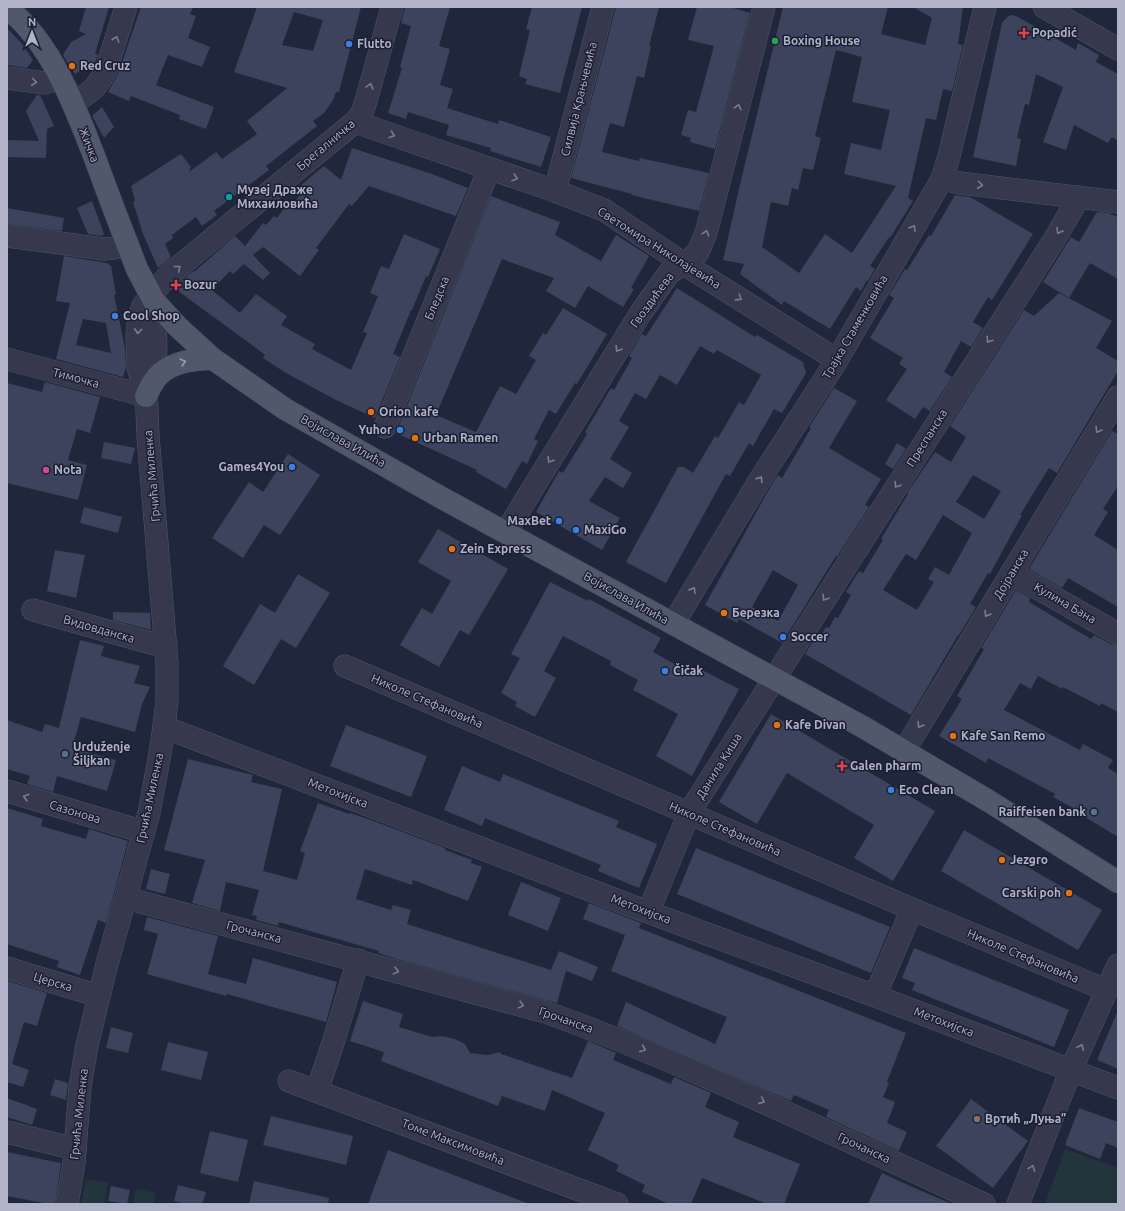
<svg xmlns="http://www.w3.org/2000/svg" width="1125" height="1211" font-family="Ubuntu,sans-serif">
  <rect width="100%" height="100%" fill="#20273c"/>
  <g fill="#22353d">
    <polygon points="1065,1149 1118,1168 1118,1204 1045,1204"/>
    <polygon points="86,1179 108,1183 104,1204 81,1204"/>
    <polygon points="136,1189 156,1193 153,1204 133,1204"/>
  </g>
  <g fill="#3c435c" fill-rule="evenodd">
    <polygon points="86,7 109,7 95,54 98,55 95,62 75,74 63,55 71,42 86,34 79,31"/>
    <polygon points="141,7 193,7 190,14 196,16 188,38 210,47 202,67 168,55 156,85 214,107 206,129 179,119 180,115 131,96 129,101 108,92 118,74"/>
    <path d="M257,7H361L339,92H336L333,100L324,113L313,121L317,126L266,166L269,170L214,211L217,215L202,226L196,217L172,235L173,238L165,244L171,257L158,268L143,234L133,202L135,201L131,186L181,154L191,167L189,172L216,152L222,159L257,134L247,121L287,88L234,72ZM294,12L323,20L313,51L282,45Z"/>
    <polygon points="405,7 450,7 439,46 450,49 440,85 453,89 447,108 498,124 499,120 551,137 541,167 490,151 491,148 446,135 449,125 408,112 406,119 388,113 402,68 400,67 411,26 401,23"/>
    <polygon points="532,7 582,7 560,93 525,84 527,79 519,76 530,30 526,29"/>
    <polygon points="616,7 659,7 649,46 651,46 644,78 637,76 624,127 610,123 602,152 639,161 640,158 709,173 699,211 631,195 632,194 571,178"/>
    <polygon points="697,7 730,7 750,13 715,149 690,142 691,138 681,135 688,110 696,112 714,46 688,40"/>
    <path d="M783,7H888L881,34L925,45L932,18L913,7H963L958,44L963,45L952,91L943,89L936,120L926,118L908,198L913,201L890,238L889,237L870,266L875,269L868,281L867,280L861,291L856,287L830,329L784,301L782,305L740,274L744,264L723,260L742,176ZM836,50L862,57L852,102L890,110L881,150L851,143L844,174L896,186L852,253L825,234L799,273L762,247L771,202L788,206L792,188L798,190L803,168L813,170L821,138L815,136Z"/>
    <polygon points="1013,15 1018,17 1076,50 1078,43 1099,55 1096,62 1118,74 1118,141 1112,137 1108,143 1074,125 1066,150 1043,142 1063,87 1036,74 1029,105 1025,104 1017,138 1021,139 1016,166 973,157 1002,23 1008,16"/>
    <polygon points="7,28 22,44 33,60 27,68 7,65"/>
    <polygon points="37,95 40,95 54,126 47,129 46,158 7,157 7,140 39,141 26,111"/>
    <polygon points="102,107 114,127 104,138 92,116"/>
    <polygon points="352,148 432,174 468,188 456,216 369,186 352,206 349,204 316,248 319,250 300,276 263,247 253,255 270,273 263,280 244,264 233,274 230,271 212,290 240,313 256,294 287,316 281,325 315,344 312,349 351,370 367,333 363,332 378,296 370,293 381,266 389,269 404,234 440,249 428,277 426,276 412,310 411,310 393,354 400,357 375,418 336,400 286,373 263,358 265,355 252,345 178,291 180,282 193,271 194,272 235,236 245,246 263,223 266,225 274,216 277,218 285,207 288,210 305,189 301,185 324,166 341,180"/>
    <polygon points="955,195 970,197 1033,234 992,300 988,297 973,322 983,328 971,347 961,341 944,372 952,377 930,411 923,407 915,419 886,400 907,369 899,364 903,358 870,338 894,298 889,295 896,284 905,269 907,270 929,235 931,236"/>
    <polygon points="491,196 560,222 555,235 601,261 616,235 649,256 631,288 634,289 623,307 588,286 575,308 546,291 554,278 502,259 436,415 476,432 500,386 516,394 536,360 529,356 543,333 546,335 563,308 607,334 577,384 575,383 556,414 549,410 534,439 538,441 527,464 522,461 506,489 476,472 477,470 396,433"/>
    <polygon points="92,201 104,234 102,236 88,234 77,208"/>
    <polygon points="7,208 64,218 62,231 7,224"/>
    <polygon points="1097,212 1108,213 1118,217 1118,279 1090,263 1069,298 1043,282 1071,237 1079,242"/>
    <path d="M64,256L107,263L111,266L116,295H114L125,348L126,367L123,377L56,359L70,303L56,301ZM83,319L106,323L111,353L76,345Z"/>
    <polygon points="677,288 755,337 757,335 803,362 806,373 782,413 774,409 753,446 749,443 730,476 726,474 666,583 626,562 678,467 684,467 693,473 715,436 718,438 739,402 744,405 761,375 717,350 714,354 700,346 677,385 660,375 646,399 635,393 619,421 629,427 610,459 632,473 623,488 605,477 589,501 620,518 602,550 536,512 559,471 563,473 587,434 585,432 611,388 614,390 632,358 629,356 642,334 646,336"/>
    <path d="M1059,293L1112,321L1096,348L1118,361V371L1057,473L1049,468L1020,515H1022L990,574L988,573L970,604L976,607L959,635H958L911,715L805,654L816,637L819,639L826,627L829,628L835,617L838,618L851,595L846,592L859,571L863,573L883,540L881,539L908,494L907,493L935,452L951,462L966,437L950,426L1024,310L1034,316ZM973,475L1001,491L984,519L956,502ZM943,515L972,533L949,575L935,567L928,579L934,582L917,610L883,590L906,554L916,560Z"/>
    <polygon points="45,382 100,397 90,433 77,429 68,460 87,465 78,500 7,483 7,383 42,392"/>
    <path d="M834,388L857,401L829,448L881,479L865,505L869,507L837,557L836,556L782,643L739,619L737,623L705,605L772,484L778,475L782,478L811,428L809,427ZM773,570L798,585L778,621L752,607Z"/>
    <polygon points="1112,431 1118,434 1118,486 1103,509 1108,512 1094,535 1118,550 1118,607 1068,578 1062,588 1029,569"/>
    <polygon points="104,442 135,448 131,464 101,458"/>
    <polygon points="897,443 906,449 893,469 885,464"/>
    <polygon points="288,454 320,475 280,535 264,525 243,558 212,538 249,482 263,492"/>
    <polygon points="84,507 122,517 118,533 80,523"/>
    <polygon points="438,529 508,569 469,635 460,630 439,667 400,645 422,608 432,614 451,581 418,562"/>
    <polygon points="55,550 85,555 76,598 47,591"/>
    <polygon points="298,574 330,593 296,648 281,639 254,685 223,666 260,604 275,613"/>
    <polygon points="550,582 588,601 589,599 661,638 653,652 698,677 702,670 739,689 692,776 656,756 678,714 633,690 638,680 610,665 611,661 563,636 544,671 556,678 535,717 515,706 517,702 501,693 520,658 511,654"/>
    <polygon points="1016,590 1030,598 1029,602 1091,639 1094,635 1112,645 1118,646 1118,712 1101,703 1100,706 1063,687 1062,689 1038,676 1031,689 1020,683 1004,710 1080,750 1083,744 1113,760 1108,768 1118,774 1118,837 1085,817 1086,815 1053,797 1055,794 988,758 986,763 939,736 962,699 957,696 984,649 981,648"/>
    <polygon points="113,612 150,613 151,630 113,620"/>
    <polygon points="80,640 104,646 101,656 140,666 134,683 150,687 142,704 135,732 81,717 72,748 116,760 107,791 57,776 53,792 27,784 30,776 7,769 7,720 42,732 45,724 59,728"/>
    <polygon points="771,714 935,811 893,881 854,858 874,825 787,773 757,824 719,802"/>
    <polygon points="346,725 427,756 411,797 330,766"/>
    <polygon points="188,759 253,775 251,782 282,789 263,871 297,880 305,853 300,851 318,803 349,814 350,813 371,820 445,848 445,850 472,860 471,863 482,867 468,901 413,880 412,885 365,869 356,899 391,910 393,905 411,910 407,924 551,970 559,951 598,967 592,981 566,971 557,1003 400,960 378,953 379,951 279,922 278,926 256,920 257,916 252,915 259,890 226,882 220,911 192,903 205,860 164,850"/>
    <polygon points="462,766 500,782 503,774 619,821 616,827 657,844 639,888 598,871 601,865 504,826 485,818 482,826 444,810"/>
    <polygon points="7,808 43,819 41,826 86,839 89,829 128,841 106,923 98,920 80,975 57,967 59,961 7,944"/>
    <polygon points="964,830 1102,910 1078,950 941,871"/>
    <polygon points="696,848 890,927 871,973 677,894"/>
    <polygon points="151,869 170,874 165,894 146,889"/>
    <polygon points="521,882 561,898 548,931 508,915"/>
    <polygon points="589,903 641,923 639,928 906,1033 887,1082 889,1083 883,1097 895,1102 887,1123 907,1132 899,1151 826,1117 829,1110 794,1095 791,1101 617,1026 626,1002 715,1044 727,1017 611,971 625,935 583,919"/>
    <polygon points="147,917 218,936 208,974 246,984 253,958 337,982 326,1022 227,994 226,996 147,974 158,934 144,930"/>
    <polygon points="914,948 1069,1010 1054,1047 912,990 915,983 902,978"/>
    <polygon points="7,981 47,993 37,1026 24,1022 12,1064 29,1070 23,1087 7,1082"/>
    <polygon points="363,1001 403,1014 399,1027 432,1037 442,1036 455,1039 465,1044 470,1053 488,1055 500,1052 501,1054 572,1078 588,1041 616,1053 613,1060 671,1084 674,1077 711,1093 705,1107 739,1122 733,1137 800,1164 784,1204 767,1204 702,1178 691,1204 669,1204 642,1192 645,1185 616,1171 619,1165 588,1150 605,1113 552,1090 545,1111 502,1096 498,1106 381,1061 384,1052 350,1041"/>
    <polygon points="1118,1010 1118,1069 1097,1060"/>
    <polygon points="111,1027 133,1033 128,1053 106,1048"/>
    <polygon points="168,1042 208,1052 201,1080 161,1070"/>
    <polygon points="55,1079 68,1083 66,1100 50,1095"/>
    <polygon points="7,1098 37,1109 32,1125 7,1117"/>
    <polygon points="971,1099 1028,1141 993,1188 936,1146"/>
    <polygon points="1079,1108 1118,1122 1118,1148 1106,1143 1100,1159 1065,1145"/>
    <polygon points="271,1116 353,1136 346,1165 263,1145"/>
    <polygon points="210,1131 248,1140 238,1182 200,1173"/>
    <polygon points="388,1150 527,1203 527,1204 368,1204"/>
    <polygon points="7,1152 61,1163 55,1204 49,1204 7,1196"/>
    <polygon points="882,1173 910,1186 952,1204 868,1204"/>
    <polygon points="254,1181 329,1198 328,1204 249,1204"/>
    <polygon points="178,1185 206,1192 202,1204 185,1204 174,1201"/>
    <polygon points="111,1186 130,1190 127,1204 108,1201"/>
  </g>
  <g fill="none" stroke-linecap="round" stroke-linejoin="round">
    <g stroke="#4f5467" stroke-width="23">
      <g id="minor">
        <polyline points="1044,7 1118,49"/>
        <polyline points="7,78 45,83 60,79"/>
        <path d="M73,103C92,91 96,89 106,70L126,7"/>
        <polyline points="355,122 555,191 604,210 684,264 837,360"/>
        <polyline points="942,179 960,183 1118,202"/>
        <polyline points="555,191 603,7"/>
        <polyline points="7,236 104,249 114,248 127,243"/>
        <polyline points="7,359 146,396"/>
        <path d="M146,385C148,382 151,378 152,375C159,357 155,313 150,295"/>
        <polyline points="385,427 489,169"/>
        <polyline points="506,532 640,314 669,273 690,260 698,252 706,233 764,7"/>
        <polyline points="1011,573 1118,634"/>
        <polyline points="33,610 154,644 166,644"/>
        <polyline points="673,624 761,478 837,360 942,179 949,156 985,7"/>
        <polyline points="345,666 912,909 1106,990"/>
        <polyline points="164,727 637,908 875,996 1118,1088"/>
        <polyline points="904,751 1118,397"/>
        <polyline points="7,791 144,832"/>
        <path d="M126,898L545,1012C602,1032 656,1055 711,1079C803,1119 893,1162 984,1204"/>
        <polyline points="653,901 689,813 774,679 1054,240 1079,197"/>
        <polyline points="7,968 99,996"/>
        <polyline points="875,996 912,909"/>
        <polyline points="289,1081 617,1204"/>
        <polyline points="317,1091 334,1040 358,960"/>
        <polyline points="7,1132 75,1149"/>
        <polyline points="67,1204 74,1163 80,1087 87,1045 107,964 149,813 159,759 164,727 167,700 167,663 148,436 146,385 140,374 138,367 137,334 139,317 143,306 156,289 171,273 355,122 362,113 366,101 392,7"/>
        <polyline points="1018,1204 1071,1070 1118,965"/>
      </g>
    </g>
    <g stroke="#3e4355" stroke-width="23">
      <g id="major">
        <path d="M7,8C52,43 76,109 96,161C109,197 123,233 137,269L154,301L178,327L213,359L285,409L442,498L863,727L987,800L1118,882"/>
        <path d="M146,396C149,390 152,383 157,377C170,362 195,359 213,359"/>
      </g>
    </g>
    <use href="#minor" stroke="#343a4c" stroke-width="22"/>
    <use href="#major" stroke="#52586c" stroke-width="22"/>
  </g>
  <defs><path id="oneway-chevron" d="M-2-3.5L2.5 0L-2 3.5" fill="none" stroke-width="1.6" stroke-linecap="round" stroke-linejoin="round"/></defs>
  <g stroke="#787d90">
    <use href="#oneway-chevron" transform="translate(116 39) rotate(-71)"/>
    <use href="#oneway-chevron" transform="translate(34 82) rotate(7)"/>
    <use href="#oneway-chevron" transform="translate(370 86) rotate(-75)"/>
    <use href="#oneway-chevron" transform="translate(738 107) rotate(-76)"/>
    <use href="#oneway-chevron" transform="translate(392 135) rotate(20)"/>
    <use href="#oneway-chevron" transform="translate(515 178) rotate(19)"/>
    <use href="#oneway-chevron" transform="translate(980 185) rotate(7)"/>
    <use href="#oneway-chevron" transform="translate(913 228) rotate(-60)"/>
    <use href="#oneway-chevron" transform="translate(1059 231) rotate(120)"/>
    <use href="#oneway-chevron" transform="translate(706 233) rotate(-73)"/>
    <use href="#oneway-chevron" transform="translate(178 268) rotate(-39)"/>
    <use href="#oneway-chevron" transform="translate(739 298) rotate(32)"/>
    <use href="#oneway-chevron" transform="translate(138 331) rotate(95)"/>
    <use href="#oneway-chevron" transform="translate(989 340) rotate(123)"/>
    <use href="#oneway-chevron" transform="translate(618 349) rotate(122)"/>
    <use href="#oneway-chevron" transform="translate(1098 430) rotate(121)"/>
    <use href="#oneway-chevron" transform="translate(550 460) rotate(122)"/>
    <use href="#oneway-chevron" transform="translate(760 479) rotate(-58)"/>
    <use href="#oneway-chevron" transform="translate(897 485) rotate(122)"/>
    <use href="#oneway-chevron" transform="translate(693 590) rotate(-59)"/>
    <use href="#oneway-chevron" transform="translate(825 598) rotate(122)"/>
    <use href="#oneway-chevron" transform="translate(987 614) rotate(121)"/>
    <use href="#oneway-chevron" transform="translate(920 725) rotate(121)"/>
    <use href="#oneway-chevron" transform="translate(26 797) rotate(-163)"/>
    <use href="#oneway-chevron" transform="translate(396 971) rotate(15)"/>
    <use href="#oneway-chevron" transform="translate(521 1005) rotate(15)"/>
    <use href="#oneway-chevron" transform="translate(1081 1047) rotate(-66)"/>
    <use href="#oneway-chevron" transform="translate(643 1049) rotate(23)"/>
    <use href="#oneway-chevron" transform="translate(762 1101) rotate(24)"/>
    <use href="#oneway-chevron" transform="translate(1032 1168) rotate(-69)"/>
  </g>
  <use stroke="#989db1" href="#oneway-chevron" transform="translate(183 362) rotate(-16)"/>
  <g fill="#e0444e" stroke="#1a1f31" stroke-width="1.5">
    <path d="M1022 27h4v4h4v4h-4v4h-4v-4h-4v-4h4z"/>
    <path d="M174 279h4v4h4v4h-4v4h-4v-4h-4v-4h4z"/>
    <path d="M840 760h4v4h4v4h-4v4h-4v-4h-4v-4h4z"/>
  </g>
  <circle fill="#2e9e5b" stroke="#1a1f31" stroke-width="1.5" cx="775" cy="41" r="4"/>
  <g fill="#3f7fe0" stroke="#1a1f31" stroke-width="1.5">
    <circle cx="349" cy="44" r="4"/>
    <circle cx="115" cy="316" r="4"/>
    <circle cx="400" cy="430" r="4"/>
    <circle cx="292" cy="467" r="4"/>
    <circle cx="559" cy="521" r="4"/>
    <circle cx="576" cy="530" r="4"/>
    <circle cx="783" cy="637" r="4"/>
    <circle cx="665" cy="671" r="4"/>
    <circle cx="891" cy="790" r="4"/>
  </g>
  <g fill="#e8710a" stroke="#1a1f31" stroke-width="1.5">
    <circle cx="72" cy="66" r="4"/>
    <circle cx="371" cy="412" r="4"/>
    <circle cx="415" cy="438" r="4"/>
    <circle cx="452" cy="549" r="4"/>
    <circle cx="724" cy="613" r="4"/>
    <circle cx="777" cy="725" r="4"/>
    <circle cx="953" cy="736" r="4"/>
    <circle cx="1002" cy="860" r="4"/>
    <circle cx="1069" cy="893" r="4"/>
  </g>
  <circle fill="#0f9aa8" stroke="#1a1f31" stroke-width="1.5" cx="229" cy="197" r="4"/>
  <circle fill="#d1479c" stroke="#1a1f31" stroke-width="1.5" cx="46" cy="470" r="4"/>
  <g fill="#5c6f8a" stroke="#1a1f31" stroke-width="1.5">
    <circle cx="65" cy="754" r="4"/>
    <circle cx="1094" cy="812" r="4"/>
  </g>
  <circle fill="#8d6e63" stroke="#1a1f31" stroke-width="1.5" cx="977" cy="1119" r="4"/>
  <g text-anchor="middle" stroke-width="3" stroke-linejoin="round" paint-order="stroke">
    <g font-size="12" font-weight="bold" fill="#afb4c8" stroke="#1a1f31" text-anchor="start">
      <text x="1032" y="37">Popadić</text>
      <text x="783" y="45">Boxing House</text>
      <text x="357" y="48">Flutto</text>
      <text x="80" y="70">Red Cruz</text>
      <text x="237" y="194">Музеј Драже<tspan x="237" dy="14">Михаиловића</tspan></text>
      <text x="184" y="289">Bozur</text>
      <text x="123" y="320">Cool Shop</text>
      <text x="379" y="416">Orion kafe</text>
      <text x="392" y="434" text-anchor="end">Yuhor</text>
      <text x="423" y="442">Urban Ramen</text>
      <text x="284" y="471" text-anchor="end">Games4You</text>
      <text x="54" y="474">Nota</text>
      <text x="551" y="525" text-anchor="end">MaxBet</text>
      <text x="584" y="534">MaxiGo</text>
      <text x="460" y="553">Zein Express</text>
      <text x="732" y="617">Березка</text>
      <text x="791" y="641">Soccer</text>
      <text x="673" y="675">Čičak</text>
      <text x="785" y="729">Kafe Divan</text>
      <text x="961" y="740">Kafe San Remo</text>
      <text x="73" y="751">Urduženje<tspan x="73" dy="14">Šiljkan</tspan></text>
      <text x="850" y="770">Galen pharm</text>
      <text x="899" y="794">Eco Clean</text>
      <text x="1086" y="816" text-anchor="end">Raiffeisen bank</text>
      <text x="1010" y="864">Jezgro</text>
      <text x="1061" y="897" text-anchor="end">Carski poh</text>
      <text x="985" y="1123">Вртић „Луња”</text>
    </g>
    <g font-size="12" fill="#afb4c8" stroke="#1a1f31">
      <text transform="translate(579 99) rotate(-76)" y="4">Силвија Крањчевића</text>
      <text transform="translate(89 145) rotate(69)" y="4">Жичка</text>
      <text transform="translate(326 145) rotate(-40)" y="4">Брегалничка</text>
      <text transform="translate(659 248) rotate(32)" y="4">Светомира Николајевића</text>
      <text transform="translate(437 298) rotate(-68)" y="4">Бледска</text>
      <text transform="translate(652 300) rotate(-54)" y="4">Гвоздићева</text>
      <text transform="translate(855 327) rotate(-60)" y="4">Трајка Стаменковића</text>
      <text transform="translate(76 378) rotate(15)" y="4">Тимочка</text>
      <text transform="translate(927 438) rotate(-58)" y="4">Преспанска</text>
      <text transform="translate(343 441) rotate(29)" y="4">Војислава Илића</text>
      <text transform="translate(152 476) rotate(-95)" y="4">Грчића Миленка</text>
      <text transform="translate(1011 574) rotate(-59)" y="4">Дојранска</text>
      <text transform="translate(626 598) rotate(29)" y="4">Војислава Илића</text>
      <text transform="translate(1065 603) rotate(30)" y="4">Кулина Бана</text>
      <text transform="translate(99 629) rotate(16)" y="4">Видовданска</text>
      <text transform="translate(427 701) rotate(23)" y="4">Николе Стефановића</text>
      <text transform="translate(719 766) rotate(-58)" y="4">Данила Киша</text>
      <text transform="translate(338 793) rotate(21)" y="4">Метохијска</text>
      <text transform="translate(150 798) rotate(-78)" y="4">Грчића Миленка</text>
      <text transform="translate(75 812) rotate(17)" y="4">Сазонова</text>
      <text transform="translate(725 829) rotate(23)" y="4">Николе Стефановића</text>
      <text transform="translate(641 909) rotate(21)" y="4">Метохијска</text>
      <text transform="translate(254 932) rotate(15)" y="4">Грочанска</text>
      <text transform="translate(1023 956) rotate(23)" y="4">Николе Стефановића</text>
      <text transform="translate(53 982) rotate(17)" y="4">Церска</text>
      <text transform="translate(566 1020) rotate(19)" y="4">Грочанска</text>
      <text transform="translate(944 1022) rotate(21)" y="4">Метохијска</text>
      <text transform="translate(79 1114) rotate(-84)" y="4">Грчића Миленка</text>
      <text transform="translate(453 1142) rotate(21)" y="4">Томе Максимовића</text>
      <text transform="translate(864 1148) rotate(25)" y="4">Грочанска</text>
    </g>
  </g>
  <rect width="1125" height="1211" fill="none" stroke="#afb4c8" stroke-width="16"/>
  <g transform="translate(32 32)" stroke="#1a1f31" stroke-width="3" paint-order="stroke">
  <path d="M0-3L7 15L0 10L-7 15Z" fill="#afb4c8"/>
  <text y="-6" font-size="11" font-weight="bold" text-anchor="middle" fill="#afb4c8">N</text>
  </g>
</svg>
